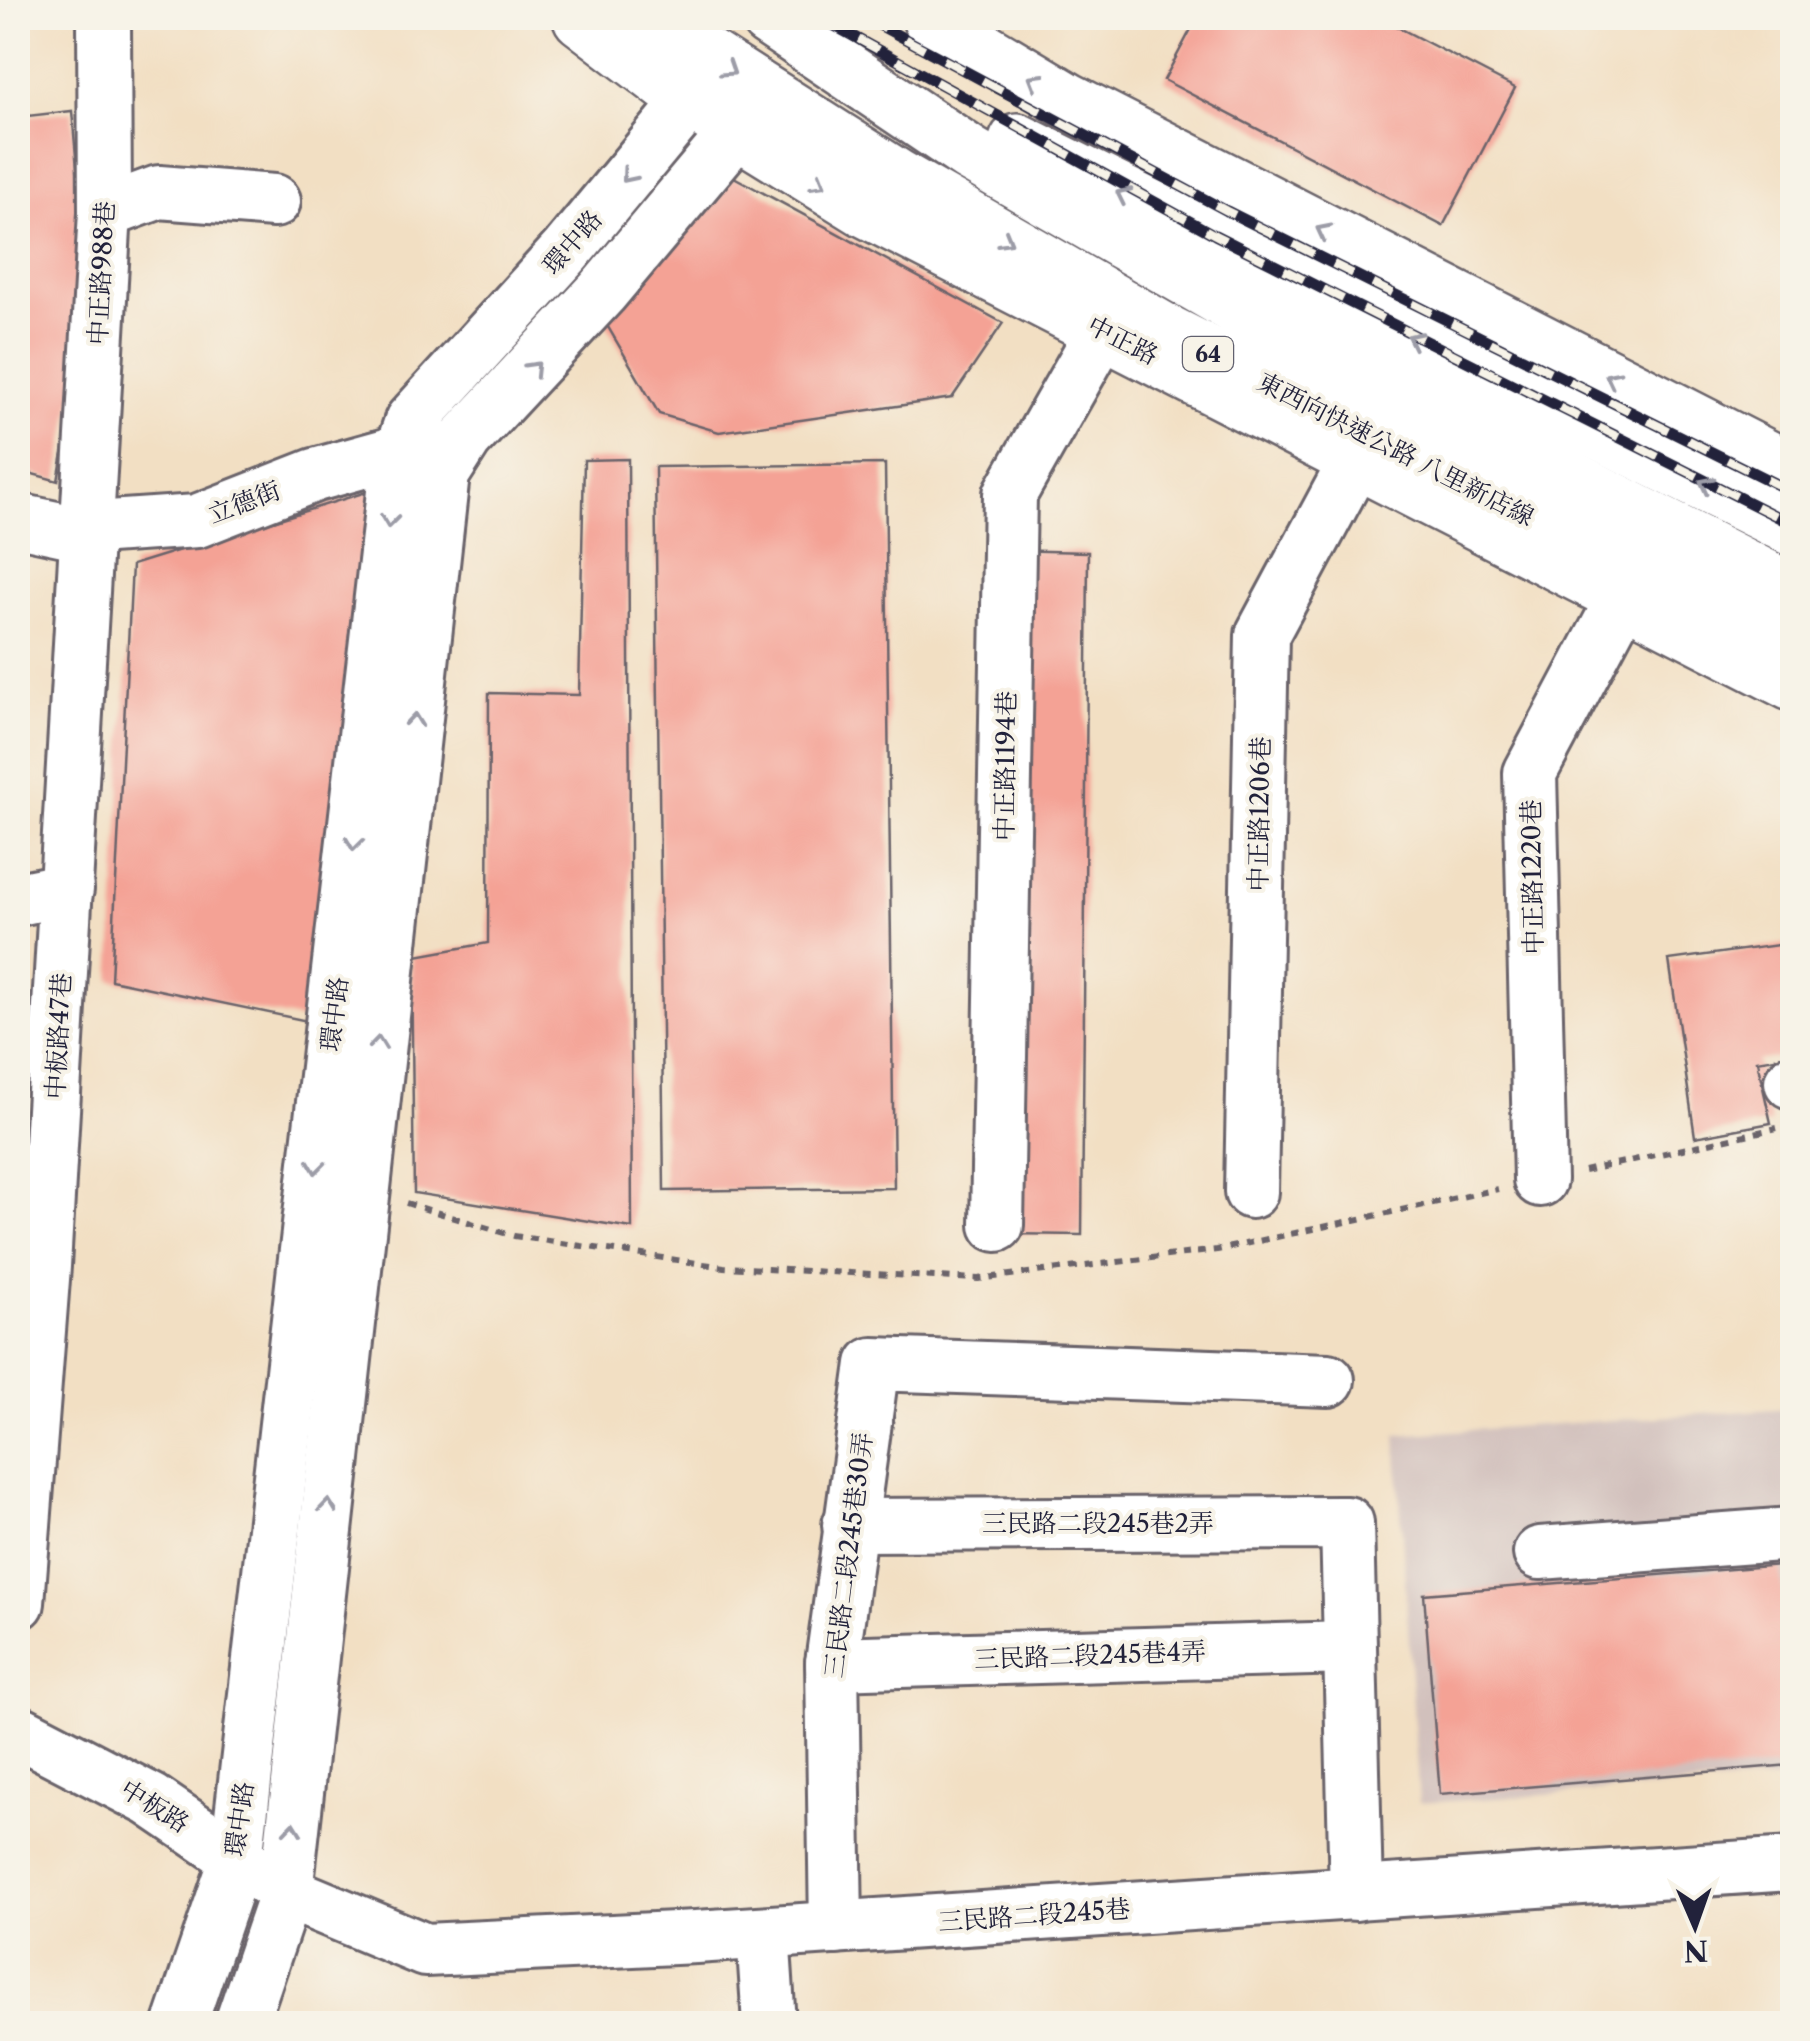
<svg xmlns="http://www.w3.org/2000/svg" width="1810" height="2041" font-family="'Libre Caslon Text','Noto Serif TC',serif">
  <rect width="100%" height="100%" fill="#f7f3e8"/>
  <filter id="ink" filterUnits="userSpaceOnUse"><feTurbulence type="fractalNoise" baseFrequency=".01" numOctaves="2"/><feDisplacementMap in="SourceGraphic" scale="20" xChannelSelector="R" yChannelSelector="G"/><feConvolveMatrix kernelMatrix="1 2 1 2 8 2 1 2 1" color-interpolation-filters="sRGB"/></filter>
  <filter id="wash" filterUnits="userSpaceOnUse"><feTurbulence type="fractalNoise" baseFrequency=".0048" numOctaves="4" result="noise"/><feDisplacementMap in="SourceGraphic" scale="40" xChannelSelector="R" yChannelSelector="G"/><feGaussianBlur stdDeviation="2.25" result="paint"/><feColorMatrix in="noise" values="0 0 0 0 0 0 0 0 0 0 0 0 0 0 0 0 0 1.4 0 .05"/><feComposite in="paint" operator="in"/></filter>
  <g filter="url(#wash)">
    <rect width="100%" height="100%" fill="#f2dfc3"/>
    <polygon fill="#d1c0bc" points="1792,1408 1792,1779 1419,1803 1396,1435"/>
    <g id="blocks">
      <g fill="#f4a295">
        <polygon points="1197,18 1380,18 1515,88 1443,226 1164,80"/>
        <polygon points="72,111 89,307 58,481 18,470 18,117"/>
        <polygon points="721,170 1003,323 952,398 719,432 659,414 598,310"/>
        <polygon points="628,459 632,1228 414,1193 411,957 488,943 489,693 579,695 584,460"/>
        <polygon points="885,464 894,1188 664,1191 655,467"/>
        <polygon points="376,489 317,1023 111,980 132,565"/>
        <polygon points="1003,550 1088,552 1082,1235 997,1234"/>
        <polygon points="1792,943 1792,1055 1757,1061 1771,1123 1695,1137 1669,960"/>
        <polygon points="1781,1565 1792,1765 1440,1794 1424,1594"/>
      </g>
    </g>
  </g>
  <g filter="url(#ink)">
    <use href="#blocks" fill-opacity="0" stroke="#6b646b" stroke-width="2.5"/>
    <g fill="none" stroke-linecap="round" stroke-linejoin="round">
      <g stroke="#6b646b" stroke-width="58">
        <g id="minor">
          <polyline points="105,212 159,192 274,201"/>
          <polyline points="18,520 65,530 197,521 315,475 430,443"/>
          <polyline points="18,899 67,889"/>
          <polyline points="1791,1082 1792,1081"/>
          <polyline points="1540,1180 1530,773 1624,596"/>
          <polyline points="1251,1192 1262,635 1356,460"/>
          <polyline points="997,1225 1010,494 1103,330"/>
          <polyline points="849,1525 1347,1523 1356,1894"/>
          <polyline points="1540,1553 1792,1534"/>
          <polyline points="18,1603 44,1266 105,212 104,18"/>
          <polyline points="832,1663 1348,1648"/>
          <polyline points="18,1731 151,1800 286,1892 425,1950 696,1937 1792,1864"/>
          <polyline points="836,1928 832,1663 873,1364 1328,1380"/>
          <polyline points="763,1933 769,2024"/>
          <polyline points="180,2024 236,1860 396,466 411,421 566,251 690,101"/>
          <polyline points="241,2024 286,1892 443,474 466,438 602,292 737,131"/>
        </g>
      </g>
      <g stroke="#6b646b" stroke-width="60">
        <g id="major">
          <polyline points="581,18 690,101 865,209 1792,683"/>
          <polyline points="930,18 1069,101 1792,471"/>
        </g>
      </g>
      <g stroke="#6b646b" stroke-width="60">
        <g id="highway">
          <polyline points="647,18 895,176 1166,332 1792,649"/>
          <polyline points="768,18 970,154 1252,316 1792,591"/>
          <polyline points="1017,141 1792,528"/>
        </g>
      </g>
      <g stroke="#6b646b" stroke-width="6" stroke-dasharray="8 8" stroke-linecap="butt">
        <polyline points="1584,1171 1777,1128"/>
        <polyline points="406,1203 514,1236 724,1267 978,1279 1217,1250 1498,1189"/>
      </g>
      <use href="#minor" stroke="#fff" stroke-width="52"/>
      <use href="#major" stroke="#fff" stroke-width="55"/>
      <use href="#highway" stroke="#fff" stroke-width="55"/>
      <g stroke="#22223b" stroke-width="11">
        <g id="rail">
          <polyline points="820,18 1215,235 1792,524"/>
          <polyline points="866,18 1227,211 1792,492"/>
        </g>
      </g>
      <use href="#rail" stroke="#f7f3e8" stroke-width="8" stroke-dasharray="22" stroke-linecap="butt"/>
    </g>
    <defs><path id="oneway-chevron" d="M-2-3.5L2.5 0L-2 3.5" fill="none" stroke-width="1.6" stroke-linecap="round" stroke-linejoin="round" transform="scale(2.5)"/></defs>
    <g stroke="#9c9ca7">
      <use href="#oneway-chevron" transform="translate(729 70) rotate(33)"/>
      <use href="#oneway-chevron" transform="translate(1035 80) rotate(-149)"/>
      <use href="#oneway-chevron" transform="translate(628 176) rotate(130)"/>
      <use href="#oneway-chevron" transform="translate(819 183) rotate(30)"/>
      <use href="#oneway-chevron" transform="translate(1123 195) rotate(-154)"/>
      <use href="#oneway-chevron" transform="translate(1323 231) rotate(-153)"/>
      <use href="#oneway-chevron" transform="translate(1006 240) rotate(30)"/>
      <use href="#oneway-chevron" transform="translate(1414 339) rotate(-154)"/>
      <use href="#oneway-chevron" transform="translate(534 368) rotate(-46)"/>
      <use href="#oneway-chevron" transform="translate(1612 378) rotate(-153)"/>
      <use href="#oneway-chevron" transform="translate(1706 484) rotate(-153)"/>
      <use href="#oneway-chevron" transform="translate(389 521) rotate(97)"/>
      <use href="#oneway-chevron" transform="translate(414 720) rotate(-84)"/>
      <use href="#oneway-chevron" transform="translate(354 844) rotate(97)"/>
      <use href="#oneway-chevron" transform="translate(378 1043) rotate(-84)"/>
      <use href="#oneway-chevron" transform="translate(316 1167) rotate(97)"/>
      <use href="#oneway-chevron" transform="translate(328 1506) rotate(-84)"/>
      <use href="#oneway-chevron" transform="translate(293 1829) rotate(-84)"/>
    </g>
  </g>
  <g text-anchor="middle" stroke-width="8" stroke-linejoin="round" paint-order="stroke">
    <rect fill="#f7f3e8" stroke="#62616f" stroke-width="2.5" x="1183" y="337" width="50" height="34" rx="8"/>
    <g font-size="22" font-weight="bold" fill="#22223b">
      <text x="1208" y="362">64</text>
    </g>
    <g font-size="25" fill="#22223b" stroke="#f7f3e8">
      <text transform="translate(572 242) rotate(-49)" y="9">環中路</text>
      <text transform="translate(101 273) rotate(-87)" y="9">中正路988巷</text>
      <text transform="translate(1123 340) rotate(27)" y="9">中正路</text>
      <text transform="translate(1396 449) rotate(27)" y="9">東西向快速公路 八里新店線</text>
      <text transform="translate(244 502) rotate(-21)" y="9">立德街</text>
      <text transform="translate(1005 766) rotate(-89)" y="9">中正路1194巷</text>
      <text transform="translate(1259 814) rotate(-89)" y="9">中正路1206巷</text>
      <text transform="translate(1532 877) rotate(-91)" y="9">中正路1220巷</text>
      <text transform="translate(334 1014) rotate(-83)" y="9">環中路</text>
      <text transform="translate(58 1036) rotate(-87)" y="9">中板路47巷</text>
      <text x="1098" y="1532">三民路二段245巷2弄</text>
      <text transform="translate(848 1555) rotate(-83)" y="9">三民路二段245巷30弄</text>
      <text transform="translate(1090 1655) rotate(-2)" y="9">三民路二段245巷4弄</text>
      <text transform="translate(155 1806) rotate(32)" y="9">中板路</text>
      <text transform="translate(239 1819) rotate(-82)" y="9">環中路</text>
      <text transform="translate(1034 1915) rotate(-4)" y="9">三民路二段245巷</text>
    </g>
  </g>
  <rect width="1810" height="2041" fill="none" stroke="#f7f3e8" stroke-width="60"/>
  <g transform="translate(1695 1926) rotate(178)" stroke="#f7f3e8" stroke-width="8" paint-order="stroke">
  <path d="M0-8L18 38L0 25L-18 38Z" fill="#22223b"/>
  <text y="-15" font-size="28" font-weight="bold" text-anchor="middle" fill="#22223b">N</text>
  </g>
</svg>
